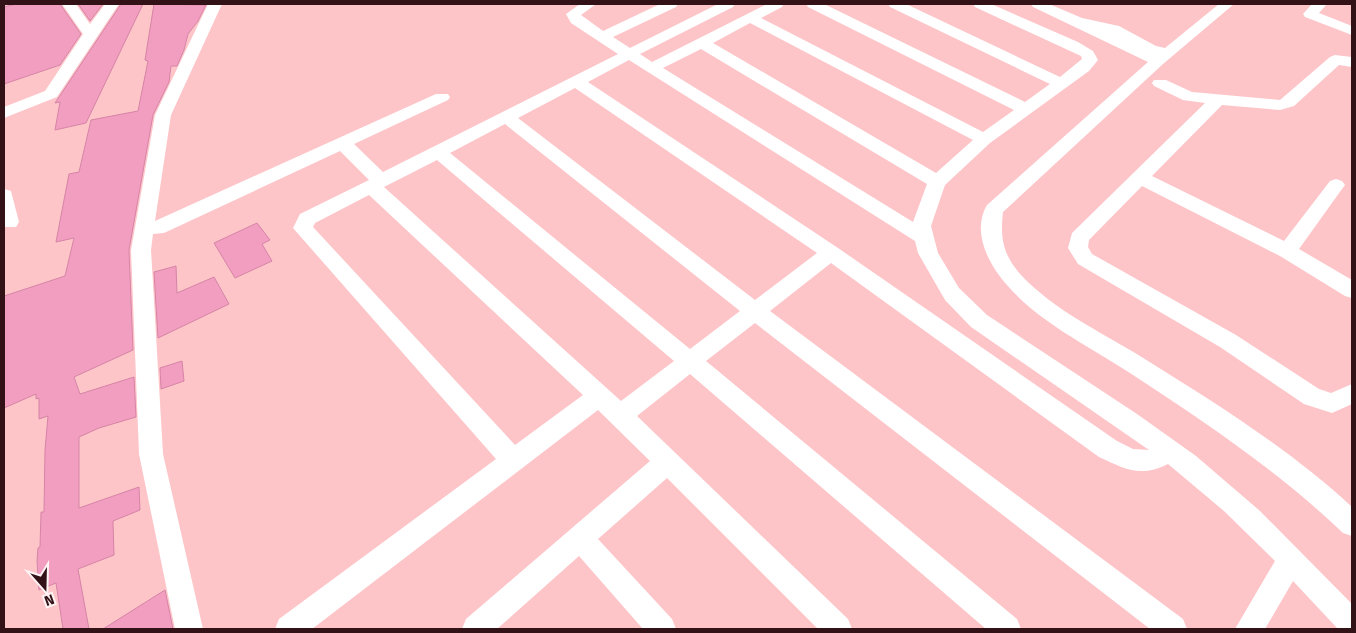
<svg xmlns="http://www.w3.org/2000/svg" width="1356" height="633" font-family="'Fira Sans',sans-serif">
  <rect width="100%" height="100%" fill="#fec5c9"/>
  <g fill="#f19ec0" stroke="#d684a6">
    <polygon points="16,4 60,4 81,34 60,65 4,84 4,7"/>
    <polygon points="78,4 103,4 90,21"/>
    <polygon points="121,4 143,4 86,123 55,130 60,102 55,103"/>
    <polygon points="154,4 206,5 198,21 188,34 184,50 177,66 171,66 169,82 153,115 129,250 133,350 74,377 80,394 134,377 136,417 99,428 79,437 79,508 139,487 140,510 113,521 114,555 78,569 89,629 63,629 56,583 39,590 37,561 38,548 40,547 41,512 44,512 45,450 48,416 39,419 39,398 36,399 36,394 4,408 4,296 65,276 74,238 56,242 69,174 79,172 91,120 138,111 148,61 145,60"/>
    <polygon points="257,223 270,240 262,244 272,261 235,278 214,243"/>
    <polygon points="176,266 177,293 214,277 229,304 158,338 154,272"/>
    <polygon points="182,361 184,381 161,389 160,368"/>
    <polygon points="165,590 173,629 103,629"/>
  </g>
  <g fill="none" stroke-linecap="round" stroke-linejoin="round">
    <g fill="#fff" fill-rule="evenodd">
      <polygon points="62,4 76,4 90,24 105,4 119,4 57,97 4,118 4,107 45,91 83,34"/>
      <path d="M208,4H222L171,115L155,221L436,94H448L450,97L448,100L354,144L383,172L618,54L571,23L566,14L580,4H596L581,15L603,31L660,4H678L676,7L613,37L630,48L718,4H735L733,7L640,54L652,62L767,4H784L782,7L761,18L983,132L1014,110L808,7L806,4H824L1025,102L1050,84L890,7L888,4H906L1060,77L1082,59L1081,56L975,7L973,4H991L1078,42L1093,51L1098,60L1089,71L990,143L945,185L931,226L938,253L959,288L987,315L1137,414L1196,456L1260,511L1352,604V629H1338L1293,581L1265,629H1235L1275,561L1224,511L1168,464C1140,478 1125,469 1099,457L831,263L770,311L1183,619L1187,629H1150L755,323L706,361L1017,619L1021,629H986L690,374L637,416L848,619L852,629H818L667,478L598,539L672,619L676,629H643L579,556L497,629H462L466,619L650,461L598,410L312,629H275L279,619L496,459L293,228L300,214L369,180L340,151L164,233L153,234L151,250L163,454L203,629H175L139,454L131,250L155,115ZM750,23L973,140L936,173L713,43ZM701,49L927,184L913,222L663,68ZM629,60L915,241L918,253L945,300L971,327L1149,450L1133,449L1117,441L838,248L588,82ZM575,88L817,253L755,300L518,118ZM505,124L740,311L690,349L450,153ZM437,160L674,361L621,401L384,187ZM369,195L583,395L515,445L313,227L315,223Z"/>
      <path d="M1031,4H1049L1082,18L1119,26L1156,46L1165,48L1219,4H1234L1163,64L1003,212C1000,238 1003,255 1021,275C1054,310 1099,331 1140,356C1214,402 1288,448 1352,507V536L1343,533C1278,471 1205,422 1130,373C1089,346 1040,323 1007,285C989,265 971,232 987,205L1148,62L1033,7Z"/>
      <polygon points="1312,4 1327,4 1319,13 1352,26 1352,35 1305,17 1303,14"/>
      <polygon points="1335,55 1352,57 1352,67 1339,65 1294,106 1280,110 1222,105 1152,176 1284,241 1330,181 1336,179 1342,181 1345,185 1342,189 1299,249 1352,280 1352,298 1345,296 1280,256 1142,186 1089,240 1088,247 1092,254 1236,335 1319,389 1331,393 1352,384 1352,404 1332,413 1304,404 1220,347 1078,264 1068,248 1072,233 1205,103 1183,100 1154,86 1152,83 1154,80 1166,80 1192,92 1280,100 1330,57"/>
      <polygon points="4,189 11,191 19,222 16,227 4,227"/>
    </g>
  </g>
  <rect width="1356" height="633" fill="none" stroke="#331217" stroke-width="10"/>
  <g transform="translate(45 588) rotate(160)" stroke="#fef4f5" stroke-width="4" paint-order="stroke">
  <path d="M0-4L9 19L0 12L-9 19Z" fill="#331217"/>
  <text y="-8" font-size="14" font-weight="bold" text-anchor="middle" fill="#331217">N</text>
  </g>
</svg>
